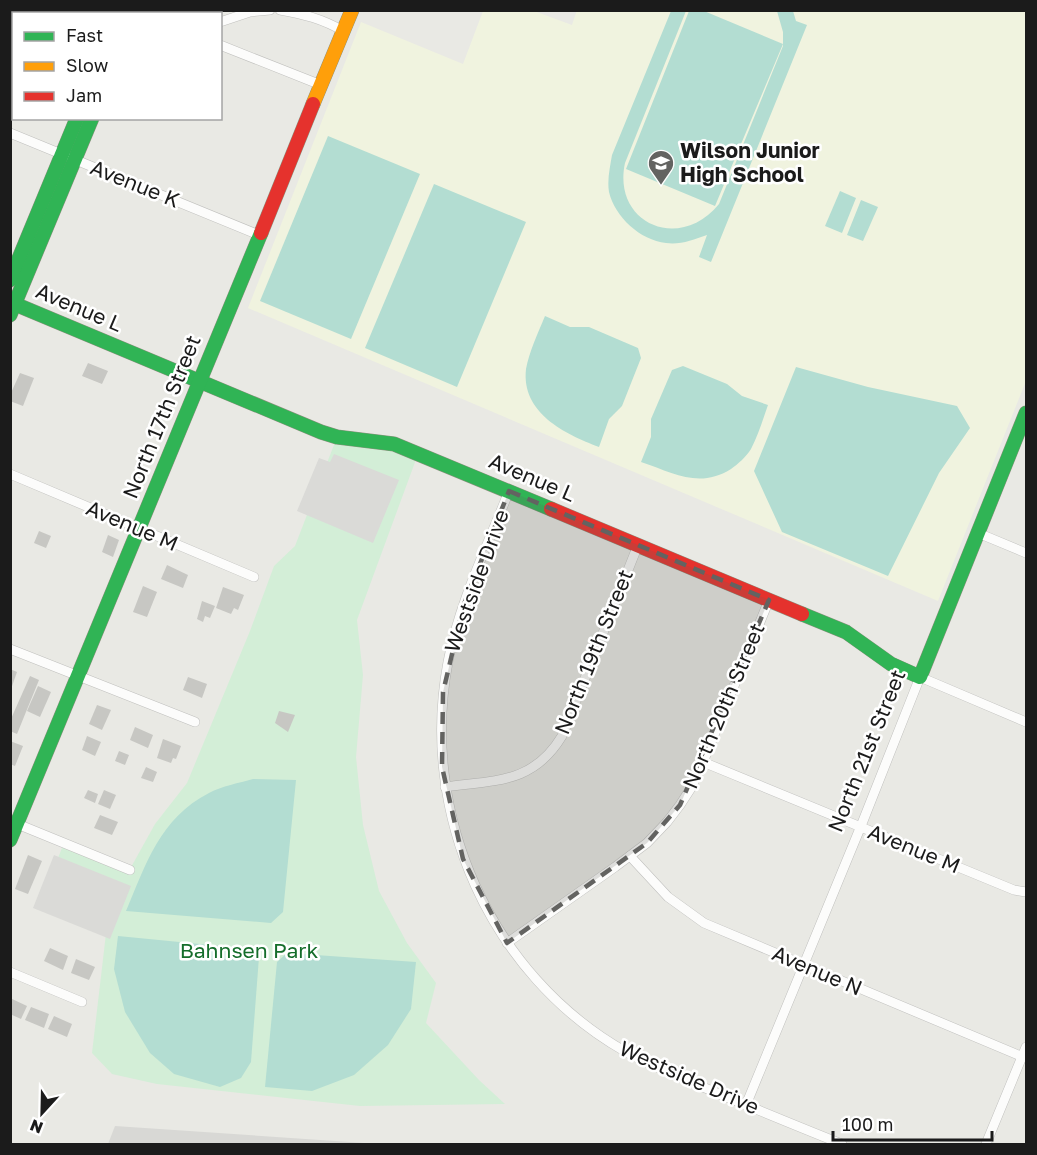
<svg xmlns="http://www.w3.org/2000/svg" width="1037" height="1155" font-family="'Golos Text',sans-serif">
  <rect width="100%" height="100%" fill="#e9e9e4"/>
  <polygon fill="#d8d8d5" points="115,1126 379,1144 108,1144"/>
  <polygon fill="#f0f3df" points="577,10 1026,11 1026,381 938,601 248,308 361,22 463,64 483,11 534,11 572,25"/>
  <polygon fill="#d3eed7" points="337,437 418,454 357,620 363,675 356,757 363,825 379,891 407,943 436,983 426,1023 479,1080 505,1104 360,1106 157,1084 112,1074 92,1053 107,925 42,898 64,843 130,869 155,824 187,783 250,631 274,566 295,546"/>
  <g fill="#b3ddd2">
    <path d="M671,11H686L625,163C612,223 679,253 719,204L783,46V44L715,206L626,169L689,11H704L783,44V32L777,11H793L796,21L807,25L711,262L699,257L707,235C693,240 680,245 666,243C640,240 615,217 609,192C607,180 610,167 612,155Z"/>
    <polygon points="328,136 420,174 351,339 260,301"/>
    <polygon points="434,184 526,222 457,387 365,348"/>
    <polygon points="840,191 856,198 842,233 825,226"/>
    <polygon points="861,200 878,207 863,241 847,235"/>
    <path d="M545,316L570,327H589L638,348L641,358L622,406L609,419L599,447C565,434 521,413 526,369C529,352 538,333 545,316Z"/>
    <path d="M683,366L727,384L742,396L768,405C763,419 758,436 751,449C746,457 738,464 731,469C699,489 674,473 641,462L651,437V419L672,370Z"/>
    <polygon points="796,367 868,387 957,406 970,428 939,473 888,576 782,532 754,471"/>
    <path d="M253,779L296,780L283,912L271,923L126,911C146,864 160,818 209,793C222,786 239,783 253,779Z"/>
    <polygon points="118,936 251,949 259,957 251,1062 241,1078 220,1087 174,1074 150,1053 125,1012 114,969"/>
    <polygon points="287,953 416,962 411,1009 388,1045 354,1075 312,1091 265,1087 277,962"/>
  </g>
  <g fill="#dadad7">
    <polygon points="334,454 399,480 373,543 297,511 319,458 330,462"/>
    <polygon points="54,855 131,886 110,939 33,908"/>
  </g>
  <g fill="#c7c7c3">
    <polygon points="10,85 14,86 14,96 10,103"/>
    <polygon points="88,363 108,371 102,384 82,376"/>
    <polygon points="20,373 34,378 23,406 10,401 10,395"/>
    <polygon points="39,531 51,536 46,548 34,543"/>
    <polygon points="108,535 119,540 113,557 102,552"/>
    <polygon points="167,565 188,575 183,588 161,579"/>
    <polygon points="143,586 157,592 147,617 133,612"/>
    <polygon points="223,587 244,595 238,610 234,608 231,614 216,608"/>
    <polygon points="202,601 215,606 210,618 205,616 203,622 197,619"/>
    <polygon points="10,669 17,672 11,689 10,689"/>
    <polygon points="30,676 39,680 17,734 10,731 10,721"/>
    <polygon points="188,677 207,684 202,698 183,690"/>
    <polygon points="38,686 51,692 40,717 27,711"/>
    <polygon points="97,705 111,710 102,730 89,724"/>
    <polygon points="279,711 295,715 288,732 275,723"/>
    <polygon points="135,727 153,735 148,748 130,740"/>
    <polygon points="87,736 101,742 95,756 82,750"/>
    <polygon points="163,739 181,746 176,759 173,758 171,763 157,758"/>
    <polygon points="10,741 23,746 15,766 10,764"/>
    <polygon points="119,751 129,755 125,765 115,761"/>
    <polygon points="146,767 157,772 153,782 141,778"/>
    <polygon points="88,790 98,794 95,803 84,798"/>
    <polygon points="104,790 116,795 110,809 98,804"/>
    <polygon points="100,815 118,822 112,835 94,828"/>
    <polygon points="28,855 42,861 28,894 15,889"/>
    <polygon points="50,948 68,956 63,970 44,961"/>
    <polygon points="76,959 95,967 89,980 71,973"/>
    <polygon points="10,998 27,1006 21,1019 10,1014"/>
    <polygon points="31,1007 49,1014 44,1028 25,1020"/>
    <polygon points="54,1016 72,1024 67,1037 48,1029"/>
  </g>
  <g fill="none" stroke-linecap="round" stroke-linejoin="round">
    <g stroke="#c0c0be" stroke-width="10">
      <g id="street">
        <path d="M280,10C303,14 323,19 343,31"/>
        <polyline points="220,22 250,12 270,10"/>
        <polyline points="220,45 321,85"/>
        <polyline points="10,133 259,235"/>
        <polyline points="10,474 254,577"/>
        <path d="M509,491C487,547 459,603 448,662C419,814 490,975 626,1052C653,1067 683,1078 712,1091C756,1109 799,1127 842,1144"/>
        <polyline points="978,533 1026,553"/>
        <polyline points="10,649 195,722"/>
        <polyline points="703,762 1014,890 1026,892"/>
        <path d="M445,787C495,780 533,784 562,736L638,545"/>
        <polyline points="10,821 130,870"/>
        <polyline points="630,856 668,897 704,923 1023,1057"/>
        <polyline points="507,943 615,867 647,843 667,822 680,805 691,788 703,762 769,600"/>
        <polyline points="10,972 82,1002"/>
        <polyline points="746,1105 863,821 920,677 1026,722"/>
        <polyline points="986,1144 1026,1047"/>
      </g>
    </g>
    <g stroke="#8d917e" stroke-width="15">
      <g id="fast">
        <polyline points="120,14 121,10"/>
        <polyline points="10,280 77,118"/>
        <polyline points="10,302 321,432 337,437 394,444 551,509"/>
        <polyline points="10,315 92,118"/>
        <polyline points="802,614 846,632 891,664 920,677 1026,413"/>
        <polyline points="10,840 261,233"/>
      </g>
    </g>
    <g stroke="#8d917e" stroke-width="15">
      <g id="slow">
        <polyline points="135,14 136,10"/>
        <polyline points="313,104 352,10"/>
      </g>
    </g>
    <g stroke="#8d917e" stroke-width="15">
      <g id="jam">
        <polyline points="261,233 313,104"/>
        <polyline points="551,509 802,614"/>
      </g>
    </g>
    <use href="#street" stroke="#fcfcfb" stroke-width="9"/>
    <use href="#fast" stroke="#30b455" stroke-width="14"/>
    <use href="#slow" stroke="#ff9f0a" stroke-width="14"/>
    <use href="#jam" stroke="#e5322d" stroke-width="14"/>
  </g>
  <path fill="#636361" fill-opacity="0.2" stroke="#636361" stroke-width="4.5" stroke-dasharray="12 8" stroke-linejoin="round" d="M509,491L769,600L680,805L647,843L507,943L463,859L442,767L443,692L464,604Z"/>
  <defs>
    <g id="school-pin" transform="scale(1.35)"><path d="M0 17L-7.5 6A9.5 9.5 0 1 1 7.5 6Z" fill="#636361" stroke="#fff"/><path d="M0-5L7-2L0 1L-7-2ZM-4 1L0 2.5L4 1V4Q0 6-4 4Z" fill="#fff"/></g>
  </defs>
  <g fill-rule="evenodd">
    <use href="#school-pin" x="661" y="163"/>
  </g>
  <g text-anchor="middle" stroke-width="5" stroke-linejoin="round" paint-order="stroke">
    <g font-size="21" font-weight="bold" fill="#1b1b1b" stroke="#fff" text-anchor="start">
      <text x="680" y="158">Wilson Junior<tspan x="680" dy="24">High School</tspan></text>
    </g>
    <g font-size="21" fill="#1b1b1b" stroke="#fff">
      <text transform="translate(135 184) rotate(22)" y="7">Avenue K</text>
      <text transform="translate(79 308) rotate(23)" y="7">Avenue L</text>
      <text transform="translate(162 417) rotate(-68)" y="7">North 17th Street</text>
      <text transform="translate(532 478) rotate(23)" y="7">Avenue L</text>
      <text transform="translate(132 526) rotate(23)" y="7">Avenue M</text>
      <text transform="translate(477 581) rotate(-70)" y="7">Westside Drive</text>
      <text transform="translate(594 652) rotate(-68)" y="7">North 19th Street</text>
      <text transform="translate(724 706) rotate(-67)" y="7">North 20th Street</text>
      <text transform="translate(867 751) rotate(-68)" y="7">North 21st Street</text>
      <text transform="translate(914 849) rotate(22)" y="7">Avenue M</text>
      <text transform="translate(817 971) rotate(23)" y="7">Avenue N</text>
      <text transform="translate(689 1078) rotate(24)" y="7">Westside Drive</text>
    </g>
    <g font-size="21" fill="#156d2b" stroke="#fff">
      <text x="249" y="958">Bahnsen Park</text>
    </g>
  </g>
  <rect width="1037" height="1155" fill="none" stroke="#1b1b1b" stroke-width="24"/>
  <rect x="12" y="12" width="210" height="108" fill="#ffffff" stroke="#a4a4a4" stroke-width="1.5"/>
  <rect x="24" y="32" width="30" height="9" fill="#30b455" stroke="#a4a4a4" stroke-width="1.5"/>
  <text x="66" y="42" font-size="18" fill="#1b1b1b">Fast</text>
  <rect x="24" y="62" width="30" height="9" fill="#ff9f0a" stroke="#a4a4a4" stroke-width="1.5"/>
  <text x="66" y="72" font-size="18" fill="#1b1b1b">Slow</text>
  <rect x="24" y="92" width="30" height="9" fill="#e5322d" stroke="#a4a4a4" stroke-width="1.5"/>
  <text x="66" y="102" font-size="18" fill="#1b1b1b">Jam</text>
  <g transform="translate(42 1113) rotate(202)" stroke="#ffffff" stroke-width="4.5" paint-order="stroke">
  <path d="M0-4.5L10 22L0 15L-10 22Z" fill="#1b1b1b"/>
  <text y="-9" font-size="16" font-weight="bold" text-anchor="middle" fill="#1b1b1b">N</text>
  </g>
  <path d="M833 1131v9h159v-9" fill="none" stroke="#1b1b1b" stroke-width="3"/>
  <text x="842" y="1131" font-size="18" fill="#1b1b1b" stroke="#ffffff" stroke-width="4.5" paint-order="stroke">100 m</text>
</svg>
